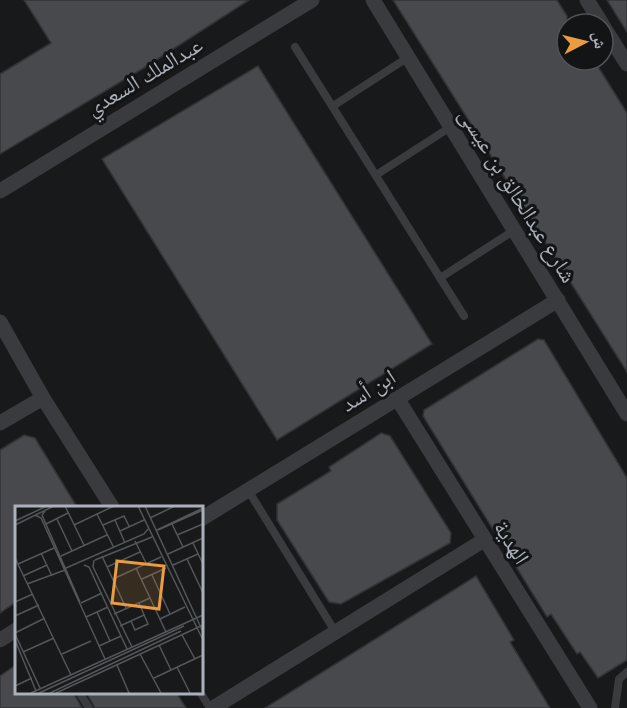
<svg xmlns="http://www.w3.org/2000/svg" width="627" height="708" font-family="Cabin,'Noto Naskh Arabic',sans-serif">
  <rect width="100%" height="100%" fill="#18191a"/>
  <g fill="#47494d" stroke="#323336" stroke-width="1.5">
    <polygon points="24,0 249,0 147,66 0,154 0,74 51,43"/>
    <polygon points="393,0 557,0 567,16 567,60 594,60 627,113 627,372"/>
    <polygon points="607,0 627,0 627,32"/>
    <polygon points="258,66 432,344 277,440 102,159"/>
    <polygon points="538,339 544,340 627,478 627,660 598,678 580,652 577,654 551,614 547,617 423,416 424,410"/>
    <polygon points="381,433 390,436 451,533 450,543 341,604 329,602 277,520 277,504 331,471 329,467"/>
    <polygon points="24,435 35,438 77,507 16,507 16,602 0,613 0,450"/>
    <polygon points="476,576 514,640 510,642 550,708 265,708"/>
    <polygon points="16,665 16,692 73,692 82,708 0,708 0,676"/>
    <polygon points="86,692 176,692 186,708 95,708"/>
  </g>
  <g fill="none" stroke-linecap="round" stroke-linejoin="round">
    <g stroke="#3a3b3f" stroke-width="8">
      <polyline points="295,47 464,316"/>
      <polyline points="333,106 407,58"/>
      <polyline points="376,175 449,128"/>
      <polyline points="440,278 513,231"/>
      <polyline points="248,490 336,633"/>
      <polyline points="79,692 89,708"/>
      <polyline points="200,692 210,708"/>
      <polyline points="615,708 619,679 627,672"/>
    </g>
    <g stroke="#3a3b3f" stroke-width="15">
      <polyline points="373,0 627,414"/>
      <polyline points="587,0 602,24"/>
      <polyline points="603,26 627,64"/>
      <polyline points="0,191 312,0"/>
      <polyline points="0,322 43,398 112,507"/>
      <polyline points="397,398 590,708"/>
      <polyline points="0,423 43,398"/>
      <polyline points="201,519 558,300"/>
      <polyline points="0,640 16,630"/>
      <polyline points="213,708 484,540"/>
    </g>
  </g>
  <g text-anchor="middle" stroke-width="6" stroke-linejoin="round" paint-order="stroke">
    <g font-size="22" fill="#abb1ba" stroke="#131415">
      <text transform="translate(144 76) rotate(-31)" y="8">عبدالملك السعدي</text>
      <text transform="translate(518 195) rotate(58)" y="8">شارع عبدالخالق بن عيسى</text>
      <text transform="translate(368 390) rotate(-32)" y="8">ابن أسد</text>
      <text transform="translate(512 542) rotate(58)" y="8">الهدية</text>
    </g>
  </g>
  <g transform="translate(15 506)">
    <rect width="188" height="188" fill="#18191a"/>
    <path fill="none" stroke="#53565a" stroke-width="1.5" d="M50,0L69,39M123,0L188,134M130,0L188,126M30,5L27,9L65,96M82,8L99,42M20,9L26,12L90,153M135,12L160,0M42,13L57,45M100,14L110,37M0,15L32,0M31,18L53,7M157,18L168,41M0,19L39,0M59,19L99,0M88,19L109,10L114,20M142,24L188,2M143,24L188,4M105,25L129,14M162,29L188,18M120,35L131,57M178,37L188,58M26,47L37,70M153,48L188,32M46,50L92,29M87,50L111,102M0,52L56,169M172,53L188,87M79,54L78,61L117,141M80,54L137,31M3,58L39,42M69,59L74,61L112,143M158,59L183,48M92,61L125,46M51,62L129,28L133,23M121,62L151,126M137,69L155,108M8,70L32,59M98,73L146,51M127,73L151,62M12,78L50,64M0,96L18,88M66,97L87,87M82,106L95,135M99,108L135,92M0,110L24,99M71,111L93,101M145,113L170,101M116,115L120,124L133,118L124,97M105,120L129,109M0,127L30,112M0,128L25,182M167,129L180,153M0,134L21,185M144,139L156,164M84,140L106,130M8,146L39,132M47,148L76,135M125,148L146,187M102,159L114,187M162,161L175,187M139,172L188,149M0,180L17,172M16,187L188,109M24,187L169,120M35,187L166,125M41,187L188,119"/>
    <path fill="#eb9b40" fill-opacity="0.15" stroke="#eb9b40" stroke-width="3" d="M102,55L149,60L144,103L97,97Z"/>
    <rect width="188" height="188" fill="none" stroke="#abb1ba" stroke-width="3"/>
  </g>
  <g transform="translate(585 42) rotate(83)"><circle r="28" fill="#131415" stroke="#505357" stroke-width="1.5"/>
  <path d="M0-4.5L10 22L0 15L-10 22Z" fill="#eb9b40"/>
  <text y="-9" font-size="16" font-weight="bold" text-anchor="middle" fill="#abb1ba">ش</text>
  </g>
</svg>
